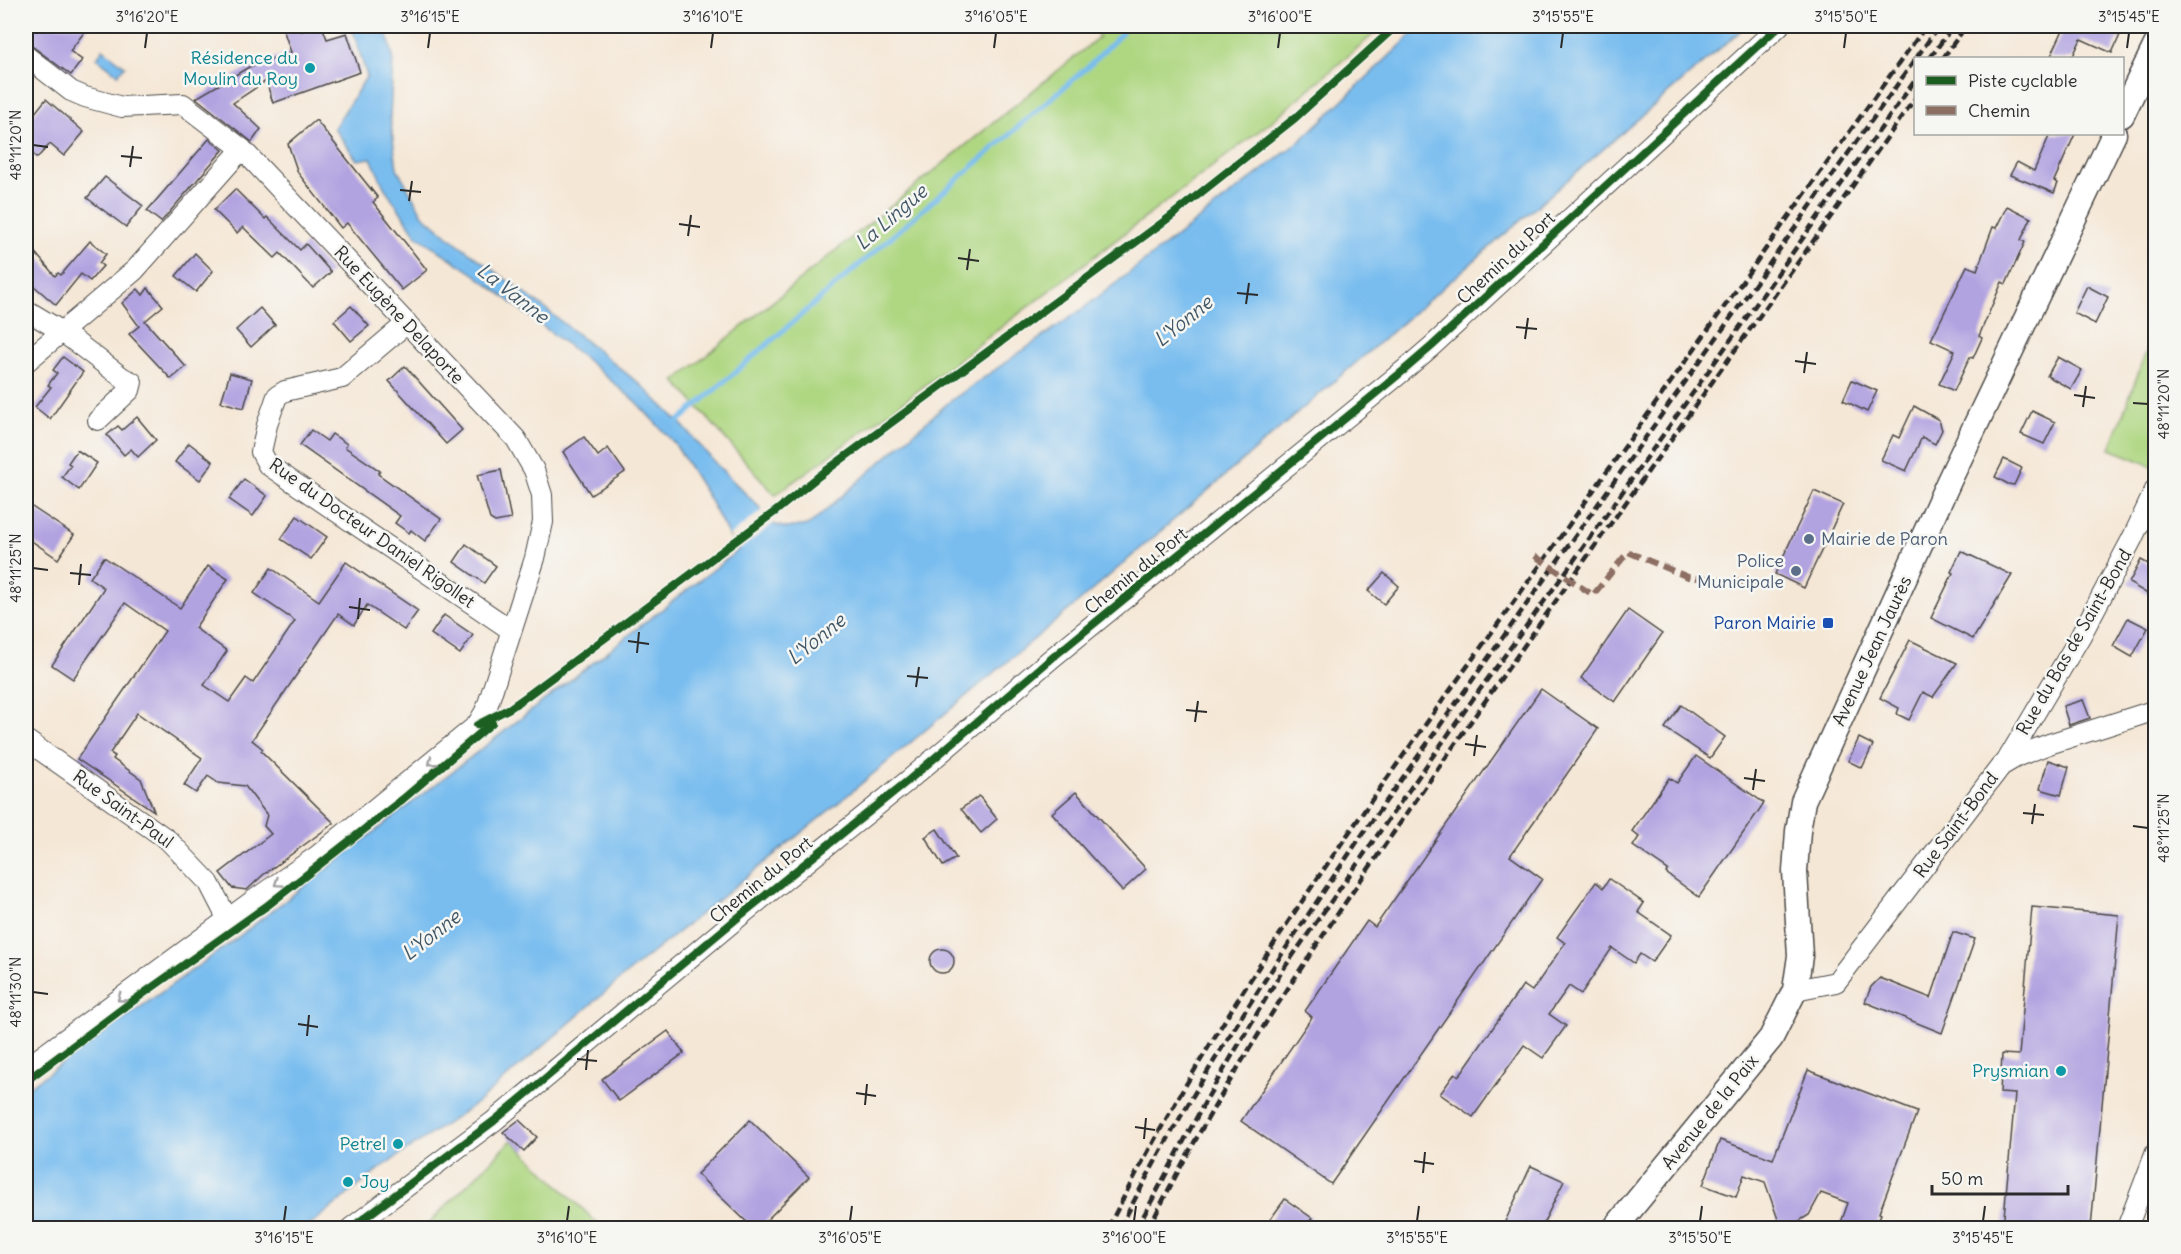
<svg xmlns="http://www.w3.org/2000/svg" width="2181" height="1254" font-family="Delius,sans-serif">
  <rect width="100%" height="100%" fill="#f6f6f2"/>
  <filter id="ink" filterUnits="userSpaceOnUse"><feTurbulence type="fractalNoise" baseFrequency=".0167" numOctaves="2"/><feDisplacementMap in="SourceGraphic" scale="12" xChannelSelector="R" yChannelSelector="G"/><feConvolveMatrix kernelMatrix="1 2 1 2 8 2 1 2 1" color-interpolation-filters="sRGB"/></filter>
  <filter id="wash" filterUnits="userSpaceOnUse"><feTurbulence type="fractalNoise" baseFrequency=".008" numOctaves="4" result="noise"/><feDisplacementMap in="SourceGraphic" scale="24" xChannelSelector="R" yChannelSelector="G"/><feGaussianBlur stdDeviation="1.35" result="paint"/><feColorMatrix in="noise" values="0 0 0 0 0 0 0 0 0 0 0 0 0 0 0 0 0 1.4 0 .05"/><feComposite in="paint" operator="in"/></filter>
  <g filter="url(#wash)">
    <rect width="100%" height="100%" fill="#f5e7d6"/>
    <g fill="#afd782" stroke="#6d8156" stroke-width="1.5">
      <polygon points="1093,26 1383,26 1271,122 899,405 775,495 675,381 1099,37"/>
      <polygon points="2155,328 2155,467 2110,449"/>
      <polygon points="512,1140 602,1228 424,1228"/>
    </g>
    <g fill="#79bdef" stroke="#52748d" stroke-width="1.5">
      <polygon points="343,26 385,26 393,57 390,117 397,168 423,215 449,237 543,307 641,385 683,426 716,464 760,508 773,524 786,528 809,525 949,402 1085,307 1300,141 1421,26 1746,26 1081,600 837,804 625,975 477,1103 385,1165 306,1228 26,1228 26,1089 233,941 740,549 729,536 708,497 675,444 636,402 583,357 474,274 417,236 384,187 371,158 357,160 334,128 367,76 352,28"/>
      <polygon points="103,49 125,66 118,74 97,58"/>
    </g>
    <polygon fill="#f5e7d6" points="764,509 776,522 740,549 729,536"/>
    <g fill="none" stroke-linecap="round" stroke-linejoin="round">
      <polyline stroke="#79bdef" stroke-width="5" points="673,426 1091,64 1122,33 1120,26"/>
    </g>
    <g id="blocks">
      <g fill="#b1a2e0">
        <polygon points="26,26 89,26 70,51 82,60 71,75 33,47 26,44"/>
        <polygon points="282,26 299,26 301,31 322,26 327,39 347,33 360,72 273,103 266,81 233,103 261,129 252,142 196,98 249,67 291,52"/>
        <polygon points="2054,26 2100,26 2120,35 2112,53 2081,39 2072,58 2050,58 2063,30"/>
        <polygon points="46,99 84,132 64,156 50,144 37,158 26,148 26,124"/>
        <polygon points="316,120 378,198 373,202 427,270 402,290 347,223 341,228 298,173 288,144"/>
        <polygon points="2050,134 2075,134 2054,181 2058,183 2054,193 2010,175 2017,162 2034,171"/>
        <polygon points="209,139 223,150 161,222 147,211"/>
        <polygon points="105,177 143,206 126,227 87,198"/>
        <polygon points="235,189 265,219 267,217 300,250 306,244 331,272 313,288 280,253 275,258 243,227 237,233 214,210"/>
        <polygon points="2007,206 2031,218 2021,240 2025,242 2006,284 2002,282 1979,336 1982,338 1973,358 1970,357 1954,391 1939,384 1955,351 1931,340 1967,266 1977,270 1993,227 1996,228"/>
        <polygon points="90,241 106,254 99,263 103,266 90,281 81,274 56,305 26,279 26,242 55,276 58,273 61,275"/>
        <polygon points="195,253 213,271 196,292 176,276"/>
        <polygon points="2087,286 2108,297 2095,324 2074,313"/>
        <polygon points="148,288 163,306 145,321 186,367 171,379 129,334 139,326 122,303 138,289 143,295"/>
        <polygon points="351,306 369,326 351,341 334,321"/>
        <polygon points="260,308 275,325 251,347 236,330"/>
        <polygon points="63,357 83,372 50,419 35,407 51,387 48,385 57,373 53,370"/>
        <polygon points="2058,357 2082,370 2071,389 2047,376"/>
        <polygon points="405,366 462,430 446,444 389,381"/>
        <polygon points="230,373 252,379 244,408 221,402"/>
        <polygon points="1852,380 1877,391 1867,412 1843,400"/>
        <polygon points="1914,406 1939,420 1942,430 1935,444 1922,437 1906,471 1881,460 1893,435 1899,438"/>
        <polygon points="2032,411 2055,422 2044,444 2021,434"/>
        <polygon points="137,417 156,440 138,457 131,449 124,455 107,435 118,426 122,430"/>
        <polygon points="311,430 327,441 332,434 347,444 345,447 380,471 378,474 441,519 425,541 411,530 409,533 395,523 400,516 300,445"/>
        <polygon points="584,437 598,456 608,448 625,472 591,495 563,452"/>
        <polygon points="189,443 213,462 200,480 175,462"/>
        <polygon points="77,450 97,463 79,490 62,477 71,465 68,463"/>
        <polygon points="2004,459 2022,468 2014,485 2008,484 1995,477"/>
        <polygon points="501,470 511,519 495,522 490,519 477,475"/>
        <polygon points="244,479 267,496 253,516 229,499"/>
        <polygon points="1814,491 1843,504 1804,588 1775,574"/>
        <polygon points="26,503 74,535 58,559 26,537"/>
        <polygon points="297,516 327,537 311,559 281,539"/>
        <polygon points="466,544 496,566 484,583 454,562"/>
        <polygon points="1961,551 2012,575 1973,639 1931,618 1953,573 1951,572"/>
        <polygon points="104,557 180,608 208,566 228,579 195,628 227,651 204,685 229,702 246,678 253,683 295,621 254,593 271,568 319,601 346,562 418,611 404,630 367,605 354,625 338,614 252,740 263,749 261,751 334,823 263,875 247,890 232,888 220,873 271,834 264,826 267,815 245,786 218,783 208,776 196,793 184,785 202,758 137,713 110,753 115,756 113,759 141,779 154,811 77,759 165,631 125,603 73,679 52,665 104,588 90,578"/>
        <polygon points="2141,560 2156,568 2156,599 2129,583"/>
        <polygon points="1384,573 1399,586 1384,604 1368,591"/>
        <polygon points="1628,610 1662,634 1615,702 1581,678"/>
        <polygon points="444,615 473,635 460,654 431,634"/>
        <polygon points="2128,618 2148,628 2132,657 2113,646"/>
        <polygon points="1910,640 1957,663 1933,697 1923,692 1909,720 1897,714 1899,708 1880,698"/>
        <polygon points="1541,689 1598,729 1510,856 1542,879 1331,1184 1241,1121 1312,1017 1305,1011 1367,921 1375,927"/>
        <polygon points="2083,700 2090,718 2069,725 2063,706"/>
        <polygon points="1681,705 1725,737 1710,758 1665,728"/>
        <polygon points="1859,738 1873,745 1862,768 1848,761"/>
        <polygon points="1696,756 1764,803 1699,897 1666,873 1668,870 1633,846 1639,837 1632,831 1669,778 1677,783"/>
        <polygon points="2048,760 2069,767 2061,795 2040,789"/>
        <polygon points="1076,792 1146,869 1122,891 1052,813"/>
        <polygon points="979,796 997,819 981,833 961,809"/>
        <polygon points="937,829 956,858 943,866 925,837"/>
        <polygon points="1609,879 1644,903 1638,912 1671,935 1652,962 1640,954 1634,963 1612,948 1581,994 1569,986 1549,1014 1566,1026 1543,1058 1524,1045 1473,1117 1440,1094 1455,1073 1459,1076 1523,985 1532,991 1565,943 1557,937 1596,882 1603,888"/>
        <polygon points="2032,907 2119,915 2091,1228 2003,1228 2015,1094 2000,1093 2002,1054 2019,1055"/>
        <polygon points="1953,932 1975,939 1942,1033 1865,1002 1871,987 1880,978 1931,998"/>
        <circle cx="942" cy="961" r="12"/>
        <polygon points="668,1031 684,1053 619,1101 602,1079"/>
        <polygon points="1808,1070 1917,1112 1879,1213 1881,1214 1875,1228 1839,1228 1848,1203 1821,1193 1809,1215 1788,1228 1781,1228 1765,1182 1744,1175 1736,1197 1703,1185 1720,1140 1773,1159"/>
        <polygon points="519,1120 537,1137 524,1151 503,1132"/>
        <polygon points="750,1120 809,1177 759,1228 753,1228 697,1174"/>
        <polygon points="1531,1166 1564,1181 1541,1228 1502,1228"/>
        <polygon points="1285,1199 1312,1218 1305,1228 1264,1228"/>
      </g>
    </g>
  </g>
  <g filter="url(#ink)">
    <use href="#blocks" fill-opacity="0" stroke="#494745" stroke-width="1.5"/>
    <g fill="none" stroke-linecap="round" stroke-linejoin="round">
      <g stroke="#494745" stroke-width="22">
        <g id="minor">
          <polyline points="26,56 71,91 85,97 122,107 183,104 242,149 516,439 534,470 542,495 543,522 535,558 486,710 477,725 317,856 251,902 26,1068"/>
          <polyline points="26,310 61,331 123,378 132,382 130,390 98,420"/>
          <polyline points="407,323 342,378 285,391 277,396 267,425 261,452 268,465 511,630"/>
          <polyline points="26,362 135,270 242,149"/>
          <polyline points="26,740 168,840 209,883 228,920"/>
          <polyline points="2006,762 2080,637 2132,539 2156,488"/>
          <polyline points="1795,990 1836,982 2001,766 2018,756 2049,744 2156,710"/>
          <polyline points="351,1228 494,1121 741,915 910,779 1052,658 1403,371 1432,346 1779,26"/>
          <polyline points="2127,1228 2156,1152"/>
        </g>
      </g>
      <g stroke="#494745" stroke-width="27">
        <g id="major">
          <polyline points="2122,115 2156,45"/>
          <polyline points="1615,1228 1771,1038 1795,990 1800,956 1795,871 1798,831 1803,801 1949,481 2114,134"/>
        </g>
      </g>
      <use href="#minor" stroke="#fff" stroke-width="20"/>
      <use href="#major" stroke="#fff" stroke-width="24"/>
      <g stroke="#2b2b2b" stroke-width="4.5" stroke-dasharray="9 4.5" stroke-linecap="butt">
        <polyline points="1930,58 1953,26"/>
        <polyline points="1943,58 1966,26"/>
        <path d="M1108,1228C1219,1006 1368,804 1513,603C1651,411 1787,217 1926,26"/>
        <path d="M1120,1228C1190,1090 1276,961 1364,832L1939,26"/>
        <polyline points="1137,1228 1206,1100 1282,971 1473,699 1567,570 1916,79"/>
        <path d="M1149,1228C1233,1058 1345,903 1453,747C1605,529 1762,314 1916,97"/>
      </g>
      <polyline stroke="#8d6e63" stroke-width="6" stroke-dasharray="12 6" stroke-linecap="butt" points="1535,556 1593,595 1628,552 1688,577 1758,583"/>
      <g stroke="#f6f6f2" stroke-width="11">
        <g id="cycleway">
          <polyline points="477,725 510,708 527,696 776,511 819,476 1170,217 1295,118 1396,26"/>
          <polyline points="26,1081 126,1006 268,905 403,799 492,723"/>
          <polyline points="351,1228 494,1121 741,915 910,779 1052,658 1403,371 1432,346 1779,26"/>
        </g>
      </g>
      <use href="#cycleway" stroke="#1b5e20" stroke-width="8"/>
    </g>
    <defs><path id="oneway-chevron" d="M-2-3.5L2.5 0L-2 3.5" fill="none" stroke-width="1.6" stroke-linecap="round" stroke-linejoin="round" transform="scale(1.5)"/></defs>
    <g stroke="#a0a0a0">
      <use href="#oneway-chevron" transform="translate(432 762) rotate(141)"/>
      <use href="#oneway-chevron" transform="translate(278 883) rotate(146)"/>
      <use href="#oneway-chevron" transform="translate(121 998) rotate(144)"/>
    </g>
  </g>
  <path fill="none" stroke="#2b2b2b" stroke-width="2" d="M145,48L147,33M428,48L430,33M711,48L713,33M994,48L996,33M1278,48L1280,33M1561,48L1563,33M1844,48L1846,33M2127,48L2129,33M33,145L48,147M121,156L142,158M130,167L133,146M400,190L421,192M409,201L412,181M679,224L700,227M688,236L691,215M958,258L979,261M967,270L970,249M1237,293L1258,295M1246,304L1249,283M1516,327L1537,329M1525,339L1528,318M1795,361L1816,364M1804,373L1807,352M2074,395L2095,398M2133,403L2148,404M2083,407L2086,386M33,568L48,570M70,573L91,575M79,585L81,564M349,607L370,610M358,619L360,598M628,641L649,644M637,653L639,632M907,676L928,678M916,687L919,667M1186,710L1207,712M1195,722L1198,701M1465,744L1486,747M1474,756L1477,735M1744,778L1765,781M1753,790L1756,769M2023,813L2044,815M2032,824L2035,804M2133,826L2148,828M33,992L48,994M298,1024L318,1027M307,1036L309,1015M577,1059L597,1061M586,1070L588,1050M856,1093L876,1096M865,1105L867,1084M1135,1127L1155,1130M1144,1139L1146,1118M1414,1161L1434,1164M1423,1173L1425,1152M284,1221L286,1206M567,1221L569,1206M850,1221L852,1206M1134,1221L1136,1206M1417,1221L1419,1206M1700,1221L1702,1206M1983,1221L1985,1206"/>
  <g fill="#0f9aa8" stroke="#f6f6f2" stroke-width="2">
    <circle cx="310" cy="68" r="6"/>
    <circle cx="2061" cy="1071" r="6"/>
    <circle cx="398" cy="1144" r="6"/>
    <circle cx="348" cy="1182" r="6"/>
  </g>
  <g fill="#5c6f8a" stroke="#f6f6f2" stroke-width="2">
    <circle cx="1809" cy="539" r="6"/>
    <circle cx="1796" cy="571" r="6"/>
  </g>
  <rect fill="#1a4fb4" stroke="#f6f6f2" stroke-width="2" x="1822" y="617" width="12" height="12" rx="3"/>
  <g text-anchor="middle" stroke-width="5" stroke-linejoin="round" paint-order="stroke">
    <g font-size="18" fill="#0d838f" stroke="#f6f6f2" text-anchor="end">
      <text x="298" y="64">Résidence du<tspan x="298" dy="21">Moulin du Roy</tspan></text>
      <text x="2049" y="1077">Prysmian</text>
      <text x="386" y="1150">Petrel</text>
      <text x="360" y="1188" text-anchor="start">Joy</text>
    </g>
    <g font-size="18" fill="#2b2b2b" stroke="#f6f6f2">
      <text transform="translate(1506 258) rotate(-43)" y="6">Chemin du Port</text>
      <text transform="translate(399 315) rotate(47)" y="6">Rue Eugène Delaporte</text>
      <text transform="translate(372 533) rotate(35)" y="6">Rue du Docteur Daniel Rigollet</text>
      <text transform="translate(1136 571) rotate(-39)" y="6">Chemin du Port</text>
      <text transform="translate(2074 642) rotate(-60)" y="6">Rue du Bas de Saint-Bond</text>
      <text transform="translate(1872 651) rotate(-65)" y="6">Avenue Jean Jaurès</text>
      <text transform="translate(123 809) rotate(36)" y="6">Rue Saint-Paul</text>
      <text transform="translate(1956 825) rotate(-53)" y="6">Rue Saint-Bond</text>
      <text transform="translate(761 880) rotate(-39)" y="6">Chemin du Port</text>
      <text transform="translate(1710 1112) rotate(-51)" y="6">Avenue de la Paix</text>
    </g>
    <g font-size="18" fill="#4e5e75" stroke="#f6f6f2" text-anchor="start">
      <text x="1821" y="545">Mairie de Paron</text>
      <text x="1784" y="567" text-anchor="end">Police<tspan x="1784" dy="21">Municipale</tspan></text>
    </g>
    <g font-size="18" fill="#164399" stroke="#f6f6f2" text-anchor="end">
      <text x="1816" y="629">Paron Mairie</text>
    </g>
    <g font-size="20" font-style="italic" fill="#425766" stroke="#f6f6f2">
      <text transform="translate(891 217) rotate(-41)" y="7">La Lingue</text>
      <text transform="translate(513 293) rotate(38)" y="7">La Vanne</text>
      <text transform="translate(1183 321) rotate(-39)" y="7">L'Yonne</text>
      <text transform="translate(816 639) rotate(-39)" y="7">L'Yonne</text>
      <text transform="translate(431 935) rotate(-38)" y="7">L'Yonne</text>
    </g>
  </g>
  <rect width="2181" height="1254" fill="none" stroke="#f6f6f2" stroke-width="66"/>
  <rect x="1914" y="57" width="210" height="78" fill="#f6f6f2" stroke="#a5a5a2" stroke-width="1.5"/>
  <rect x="1926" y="76" width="30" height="9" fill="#1b5e20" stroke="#a5a5a2" stroke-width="1.5"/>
  <text x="1968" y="87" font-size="18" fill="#2b2b2b">Piste cyclable</text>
  <rect x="1926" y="106" width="30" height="9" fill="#8d6e63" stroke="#a5a5a2" stroke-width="1.5"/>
  <text x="1968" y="117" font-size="18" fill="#2b2b2b">Chemin</text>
  <path d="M1932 1185v9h136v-9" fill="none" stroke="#2b2b2b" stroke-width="3"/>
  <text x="1941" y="1185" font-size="18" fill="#2b2b2b" stroke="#f6f6f2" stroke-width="4.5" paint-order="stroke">50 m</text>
  <rect x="33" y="33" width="2115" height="1188" fill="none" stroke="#2b2b2b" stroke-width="2"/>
  <g font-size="15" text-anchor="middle" fill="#2b2b2b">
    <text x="147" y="22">3°16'20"E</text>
    <text x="430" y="22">3°16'15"E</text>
    <text x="713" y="22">3°16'10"E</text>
    <text x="996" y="22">3°16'05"E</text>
    <text x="1280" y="22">3°16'00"E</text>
    <text x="1563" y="22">3°15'55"E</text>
    <text x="1846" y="22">3°15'50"E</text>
    <text x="2129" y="22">3°15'45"E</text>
    <text transform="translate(16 145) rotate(-90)" y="5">48°11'20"N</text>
    <text transform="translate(2164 404) rotate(-90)" y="5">48°11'20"N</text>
    <text transform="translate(16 568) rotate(-90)" y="5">48°11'25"N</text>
    <text transform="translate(2164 828) rotate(-90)" y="5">48°11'25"N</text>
    <text transform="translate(16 992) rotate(-90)" y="5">48°11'30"N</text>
    <text x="284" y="1243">3°16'15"E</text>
    <text x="567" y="1243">3°16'10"E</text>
    <text x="850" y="1243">3°16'05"E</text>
    <text x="1134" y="1243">3°16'00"E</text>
    <text x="1417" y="1243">3°15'55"E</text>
    <text x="1700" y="1243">3°15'50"E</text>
    <text x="1983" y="1243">3°15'45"E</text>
  </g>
</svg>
